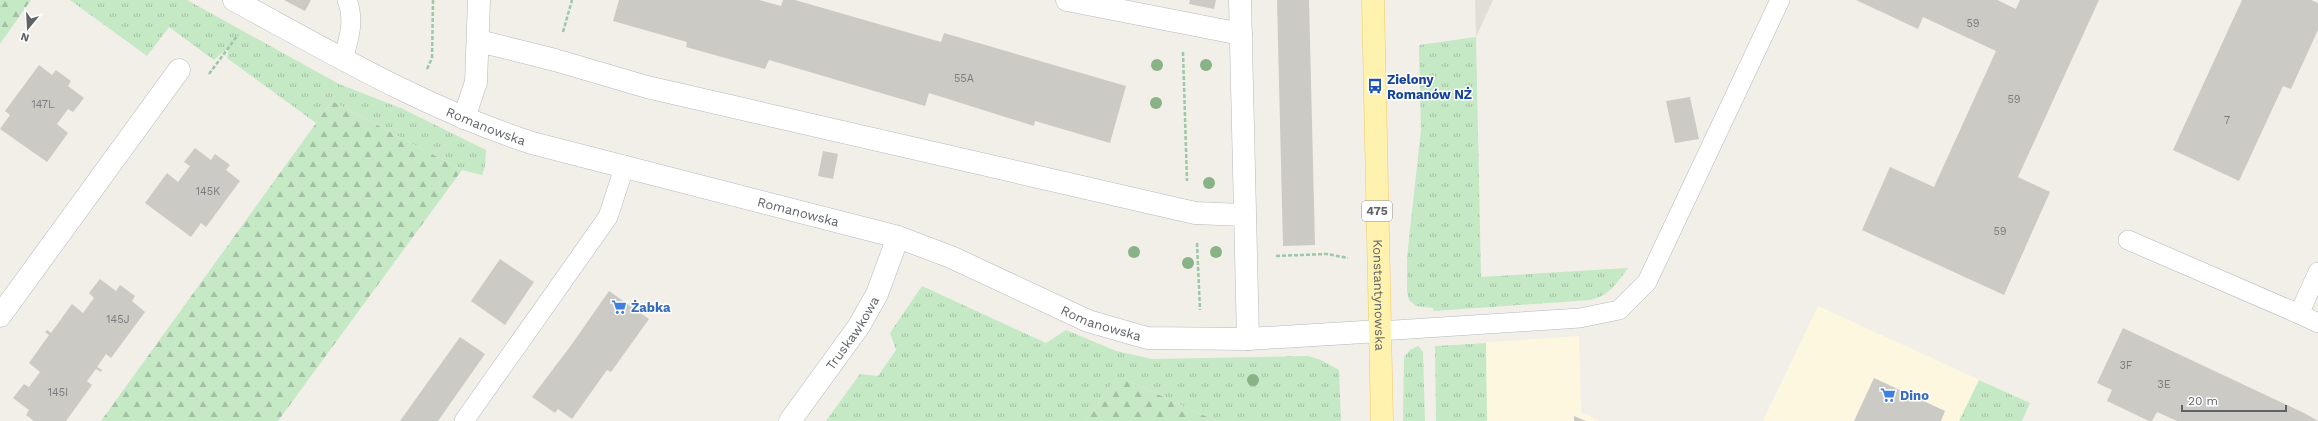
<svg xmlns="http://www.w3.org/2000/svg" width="2318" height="421" font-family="'Work Sans',sans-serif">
  <defs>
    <pattern id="grass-tufts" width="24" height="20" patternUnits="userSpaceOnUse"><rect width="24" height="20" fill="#c5e8c5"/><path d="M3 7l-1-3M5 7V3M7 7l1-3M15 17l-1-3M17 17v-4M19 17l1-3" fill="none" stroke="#a3c0a4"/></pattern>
    <pattern id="forest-firs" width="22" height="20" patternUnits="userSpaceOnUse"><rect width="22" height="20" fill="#c5e8c5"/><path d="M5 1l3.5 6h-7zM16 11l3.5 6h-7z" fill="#a3c0a4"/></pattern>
  </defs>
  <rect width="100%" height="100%" fill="#f1efe8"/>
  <g fill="#fef7e0">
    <polygon points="1818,306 2030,403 2022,421 1763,421"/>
    <polygon points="1579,336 1581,412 1600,421 1436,421 1435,346"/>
  </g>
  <polygon fill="#e1ded6" points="1475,0 1493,0 1476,37"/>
  <g fill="url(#grass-tufts)">
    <polygon points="70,0 187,0 339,84 403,109 486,150 485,166 482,175 462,170 332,101 316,123 227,58 229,47 214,60 169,27 147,56"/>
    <path d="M1476,37L1481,277L1628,268C1617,283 1609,296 1590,300L1434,311L1433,308L1416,306L1409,300L1407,291V257L1421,130L1419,45Z"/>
    <polygon points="922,286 1046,343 1066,330 1116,351 1152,359 1308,356 1321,360 1339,370 1341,421 1216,421 1118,376 1085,421 826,421 860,374 878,376 896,350 890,333"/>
    <polygon points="1486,343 1487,421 1436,421 1435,346"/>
    <polygon points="1418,346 1423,352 1425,421 1403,421 1404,357 1410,350"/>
    <polygon points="1979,380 2030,403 2022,421 1959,421"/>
  </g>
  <g fill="url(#forest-firs)">
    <polygon points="0,0 31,0 0,44"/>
    <polygon points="332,101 462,170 278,421 101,421"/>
    <polygon points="1118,376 1216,421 1085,421"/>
  </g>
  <g fill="#cccac5">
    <polygon points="284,0 311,0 305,11"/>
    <polygon points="619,0 759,0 781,6 783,0 795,0 941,42 944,33 1126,86 1110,143 1035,121 1034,126 929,93 925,106 769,60 765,69 686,47 687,42 613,21"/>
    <polygon points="1190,0 1216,0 1214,9 1189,4"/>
    <polygon points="1277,0 1309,0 1315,245 1283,246"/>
    <polygon points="1856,0 1997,0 2016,9 2020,0 2099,0 2018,177 2050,192 2004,295 1862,230 1890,167 1934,187 1996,51 1923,17 1918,29"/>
    <polygon points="2242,0 2311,0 2318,3 2318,30 2291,89 2283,86 2239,181 2173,150"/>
    <polygon points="39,65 52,75 56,70 71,81 68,86 84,98 73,112 68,109 57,124 68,133 47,162 0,129 10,115 5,111"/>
    <polygon points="1690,97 1699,139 1675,143 1666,101"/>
    <polygon points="195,148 211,160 215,154 230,165 226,170 240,181 206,227 201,223 191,237 145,203 167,173 178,182 190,166 184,162"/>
    <polygon points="823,151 838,154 833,179 818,176"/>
    <polygon points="500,259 534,282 505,325 471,301"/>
    <polygon points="100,279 116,291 120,285 135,296 132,301 145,312 111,358 106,354 97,367 102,370 101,372 96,369 87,381 92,385 66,421 34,421 26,415 29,410 13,398 24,384 29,387 40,372 29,363 49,335 45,332 47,330 51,333 72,304 83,313 94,298 89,293"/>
    <polygon points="609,291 649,319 611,372 607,370 572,419 558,409 555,413 532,397 572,344"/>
    <polygon points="2123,328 2306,414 2318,421 2177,421 2157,412 2152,421 2149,421 2130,412 2107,401 2112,390 2097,383"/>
    <polygon points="460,337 485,354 438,421 400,421"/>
    <polygon points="1874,378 1945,411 1941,421 1854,421"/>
    <polygon points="1574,416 1586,421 1574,421"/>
  </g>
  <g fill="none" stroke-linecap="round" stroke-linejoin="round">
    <g stroke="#b5b8bc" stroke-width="20">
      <g id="lane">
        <path d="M343,59C349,39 355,20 347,0"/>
        <polyline points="2128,240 2299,314"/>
        <polyline points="2318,272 2299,314 2318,323"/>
        <polyline points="1380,331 1580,318 1619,310 1647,282 1780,0"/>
        <polyline points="464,421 608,217 625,165"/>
      </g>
    </g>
    <g stroke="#b5b8bc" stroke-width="23">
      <g id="street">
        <path id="s1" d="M234,0C330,52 427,109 532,143L898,237L951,257L1088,321L1147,338L1248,339L1380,331"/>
        <polyline points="1067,0 1241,34"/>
        <polyline points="1240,0 1248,339"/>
        <polyline points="479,41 555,60 647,87 1195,213 1244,215"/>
        <polyline points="464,118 476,82 479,0"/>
        <polyline points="0,316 179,70"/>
        <path id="s2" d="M790,421L859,326L877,294L898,237"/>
      </g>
    </g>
    <g stroke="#f2c960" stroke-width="23">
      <g id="primary">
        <path id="s3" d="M1373,0L1382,421"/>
      </g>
    </g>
    <g stroke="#9cc7a9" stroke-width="2.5" stroke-dasharray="4 2" stroke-linecap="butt">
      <polyline points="563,32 572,0"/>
      <polyline points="1183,52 1187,181"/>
      <polyline points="427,69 432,58 433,0"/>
      <polyline points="209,74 238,35"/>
      <polyline points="1197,243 1200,310"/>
      <polyline points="1276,256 1327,254 1348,258"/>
    </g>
    <use href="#lane" stroke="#fff" stroke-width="19"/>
    <use href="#street" stroke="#fff" stroke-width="22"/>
    <use href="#primary" stroke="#fff2af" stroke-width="22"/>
  </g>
  <g fill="#89b387">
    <circle cx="1157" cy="65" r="6"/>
    <circle cx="1206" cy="65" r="6"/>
    <circle cx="1156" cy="103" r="6"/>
    <circle cx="1209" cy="183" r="6"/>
    <circle cx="1134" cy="252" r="6"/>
    <circle cx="1216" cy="252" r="6"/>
    <circle cx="1188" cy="263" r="6"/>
    <circle cx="1253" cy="380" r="6"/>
  </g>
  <defs>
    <g id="bus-bare" transform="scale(1.2)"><path d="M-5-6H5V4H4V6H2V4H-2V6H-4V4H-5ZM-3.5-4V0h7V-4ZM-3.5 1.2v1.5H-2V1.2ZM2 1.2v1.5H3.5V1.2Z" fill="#1a4fb4" stroke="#fff" stroke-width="2.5" paint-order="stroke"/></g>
    <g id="supermarket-bare" transform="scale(1.2)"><path d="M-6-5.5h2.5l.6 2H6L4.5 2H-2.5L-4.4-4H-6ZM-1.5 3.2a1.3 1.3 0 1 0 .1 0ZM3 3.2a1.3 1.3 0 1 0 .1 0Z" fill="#3f7fe0" stroke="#fff" stroke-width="2.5" paint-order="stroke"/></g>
  </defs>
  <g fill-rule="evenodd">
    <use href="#bus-bare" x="1375" y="86"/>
    <use href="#supermarket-bare" x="619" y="307"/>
    <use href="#supermarket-bare" x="1888" y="395"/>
  </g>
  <g text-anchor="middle" stroke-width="3" stroke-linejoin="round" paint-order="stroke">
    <g font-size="11" fill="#7a7d7f">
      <text x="1973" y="27">59</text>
      <text x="964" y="82">55A</text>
      <text x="2014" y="103">59</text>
      <text x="43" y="108">147L</text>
      <text x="2227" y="124">7</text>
      <text x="208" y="195">145K</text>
      <text x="2000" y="235">59</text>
      <text x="118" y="323">145J</text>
      <text x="2126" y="369">3F</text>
      <text x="2164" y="388">3E</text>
      <text x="58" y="396">145I</text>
    </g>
    <rect fill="#fff" stroke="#8f9295" stroke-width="1" x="1362" y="201" width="30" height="20" rx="3"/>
    <g font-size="12" font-weight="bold" fill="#5f6368">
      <text x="1377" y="215">475</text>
    </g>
    <g font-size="13" font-weight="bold" fill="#164399" stroke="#fff" text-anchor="start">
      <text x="1387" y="84">Zielony<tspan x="1387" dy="15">Romanów NŻ</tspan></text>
    </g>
    <g font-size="13" fill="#5f6368" stroke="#fff">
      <text dy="5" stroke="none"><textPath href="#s1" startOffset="282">Romanowska</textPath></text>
      <text dy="5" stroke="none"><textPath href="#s1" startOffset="606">Romanowska</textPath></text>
      <text dy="5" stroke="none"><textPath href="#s3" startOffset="295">Konstantynowska</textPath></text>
      <text dy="5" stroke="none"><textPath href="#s1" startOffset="930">Romanowska</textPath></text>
      <text dy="5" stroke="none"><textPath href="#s2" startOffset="108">Truskawkowa</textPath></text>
    </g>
    <g font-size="13" font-weight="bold" fill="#366cbe" stroke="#fff" text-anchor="start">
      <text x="631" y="312">Żabka</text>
      <text x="1900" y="400">Dino</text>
    </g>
  </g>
  <g transform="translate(28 28) rotate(198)" stroke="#ffffff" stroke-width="3" paint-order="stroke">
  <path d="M0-3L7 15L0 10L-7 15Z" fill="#5f6368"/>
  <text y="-6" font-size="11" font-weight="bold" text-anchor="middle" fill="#5f6368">N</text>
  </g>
  <path d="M2182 405v6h104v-6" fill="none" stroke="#5f6368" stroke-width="2"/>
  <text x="2188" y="405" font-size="12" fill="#5f6368" stroke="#ffffff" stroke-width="3" paint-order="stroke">20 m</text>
</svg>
